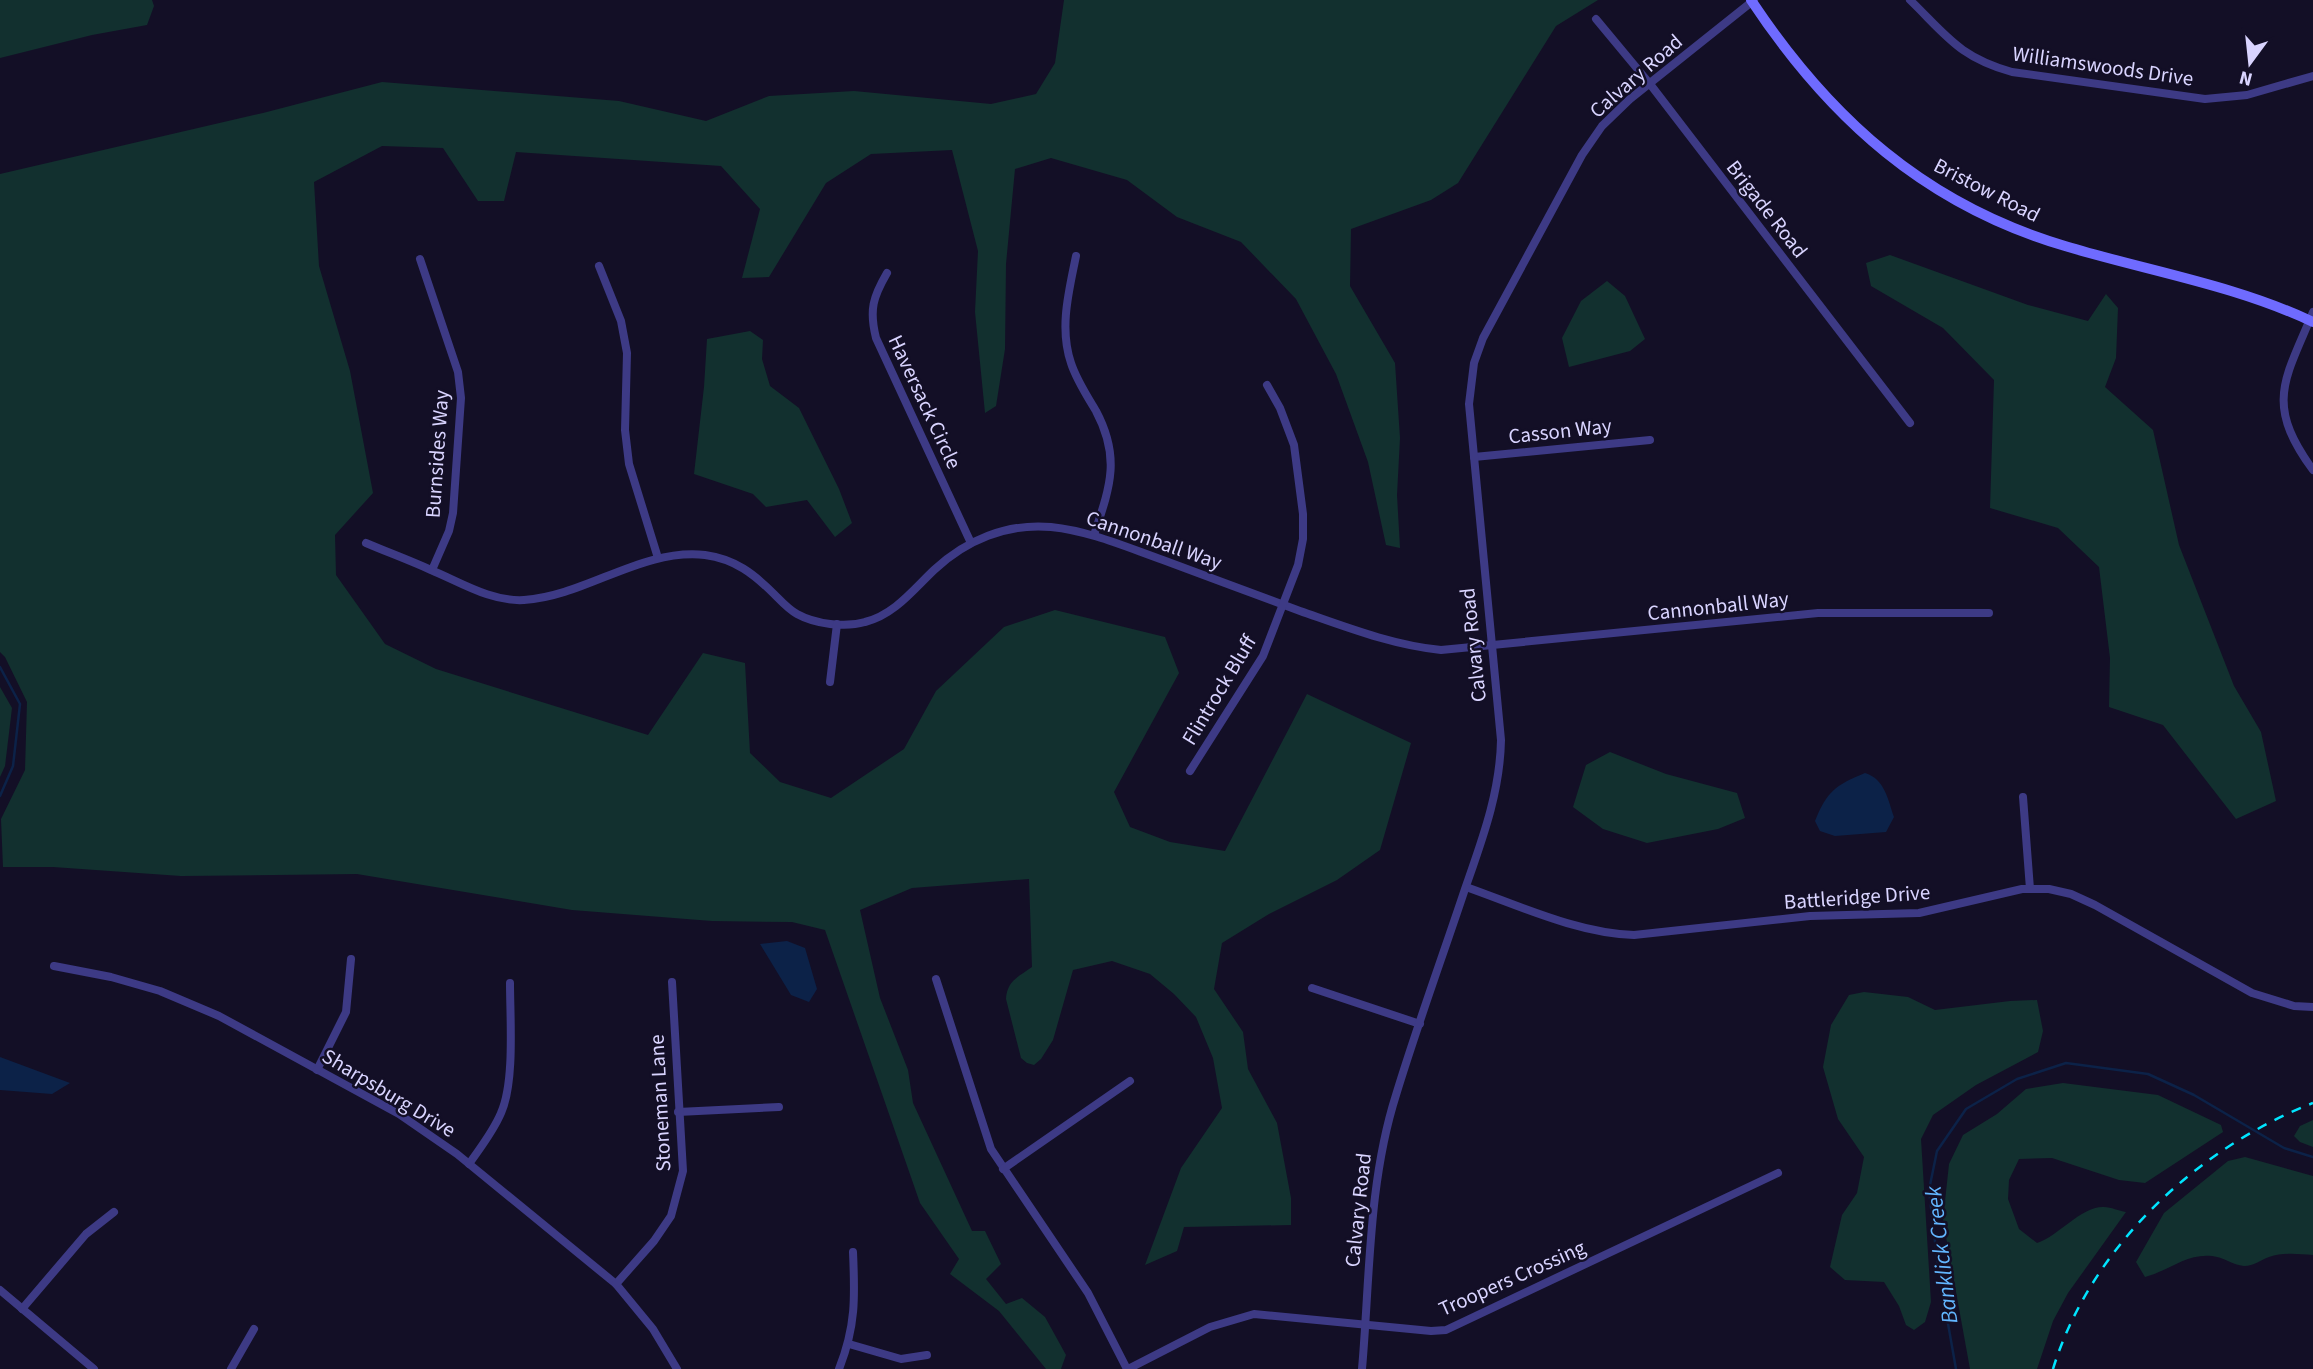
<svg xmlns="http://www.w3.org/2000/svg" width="2313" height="1369" font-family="'Source Sans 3',sans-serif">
  <rect width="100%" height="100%" fill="#130f26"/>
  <g fill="#12302f">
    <polygon points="0,0 152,0 154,6 147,25 92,35 0,58"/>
    <path d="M1064,0H1598L1556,26L1458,183L1431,200L1351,229L1350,286L1395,363L1400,438L1397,495L1400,548L1386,545L1368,462L1336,374L1296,299L1241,242L1177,217L1127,180L1051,158L1015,169L1006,264L1005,349L996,406L985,413L975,312L978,251L952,150L871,154L826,183L769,277L742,278L760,209L721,166L516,152L504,201H478L443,148L382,146L314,182L319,266L350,371L373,493L335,535L336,575L385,644L436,669L648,735L703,653L745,663L750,753L780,782L831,798L904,749L936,691L1004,627L1055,610L1165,637L1179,673L1114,792L1130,827L1170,842L1225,851L1307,694L1411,743L1380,850L1337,880L1269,914L1222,943L1214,989L1243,1032L1248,1069L1277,1123L1291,1198V1225L1184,1227L1177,1251L1145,1265L1181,1168L1222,1108L1213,1058L1196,1017L1174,994L1150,974L1112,961L1073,970L1053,1040L1041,1059L1034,1065L1027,1063L1021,1058L1006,999C1007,981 1018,977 1032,967L1029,879L912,888L860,910L880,998L908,1070L913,1103L972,1231H985L1001,1264L986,1279L1006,1304L1022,1298L1045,1317L1066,1355L1061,1369H1046L999,1311L950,1274L959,1259L920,1203L825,930L792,922L712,921L572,910L357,874L181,876L53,867H3L1,819L25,770L27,702L5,657L0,652V174L263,113L382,82L619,101L706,121L769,96L854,91L991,104L1036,94L1055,63Z"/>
    <polygon points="1890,255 2028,305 2088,321 2106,294 2118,308 2116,358 2105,387 2153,430 2179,545 2234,686 2261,732 2276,801 2236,819 2163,725 2109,707 2110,658 2099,567 2058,528 1990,508 1994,380 1943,328 1871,286 1866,263"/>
    <polygon points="1607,281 1625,296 1645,339 1630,351 1569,367 1562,338 1581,301"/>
    <polygon points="750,331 763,340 762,359 770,386 799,408 839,489 852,523 835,537 807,500 766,507 753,494 694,474 704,387 707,339"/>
    <polygon points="0,687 12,708 5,766 0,777"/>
    <polygon points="1610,752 1666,774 1737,793 1745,818 1718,829 1647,843 1603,829 1573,807 1586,765"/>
    <polygon points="1864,992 1908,997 1935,1010 2010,1001 2037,1000 2043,1031 2038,1052 1976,1085 1933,1115 1921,1139 1931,1302 1925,1322 1914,1330 1906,1325 1899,1306 1884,1282 1845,1280 1830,1267 1842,1215 1857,1193 1864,1157 1838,1119 1823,1067 1831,1025 1849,995"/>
    <path d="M2063,1083L2158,1095L2221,1125L2223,1132L2145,1183L2119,1180L2052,1158L2019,1159L2009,1180L2008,1199L2019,1229L2037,1243C2059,1236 2081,1206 2104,1207C2111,1207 2119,1211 2126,1212L2068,1293L2053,1321L2037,1369H1970L1943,1220L1949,1164L1963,1135L1997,1114L2026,1089Z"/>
    <polygon points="2313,1120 2313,1147 2300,1142 2294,1136 2300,1126"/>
    <path d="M2245,1157L2313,1176V1255C2298,1254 2284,1252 2269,1257C2260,1260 2254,1266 2244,1266C2233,1265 2223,1257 2212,1256C2187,1253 2168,1271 2145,1277L2136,1262L2164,1213L2228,1161Z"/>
  </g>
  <g fill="#0c2248">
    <path d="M1865,773C1885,779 1888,800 1894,817L1886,832L1835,836L1820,831L1815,821C1827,791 1836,785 1865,773Z"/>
    <polygon points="787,941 805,948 817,989 809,1002 791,995 760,944"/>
    <polygon points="0,1057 70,1083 52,1094 0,1090"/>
  </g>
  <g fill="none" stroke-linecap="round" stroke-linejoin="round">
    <g stroke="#0c2248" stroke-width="2.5">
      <polyline points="0,667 20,704 13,766 0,796"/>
      <polyline points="1956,1369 1938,1267 1929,1190 1937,1151 1966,1109 2017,1079 2066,1063 2148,1074 2194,1095 2284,1148 2313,1157"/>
    </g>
    <g stroke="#3d3a85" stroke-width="8">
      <path d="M1910,0C1947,36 1959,57 2012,72L2205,99L2247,95L2313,76"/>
      <polyline points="1596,19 1650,84 1910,423"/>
      <path d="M1076,256C1069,291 1059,328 1071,363C1076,379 1087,396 1096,411C1121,458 1110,487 1094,535"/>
      <polyline points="420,259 458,372 461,398 453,513 449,531 432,570"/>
      <polyline points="599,266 621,321 627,353 625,430 629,464 658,558"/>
      <path d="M887,273C873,297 869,310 876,338L971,543"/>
      <path d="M2313,312C2285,380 2264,403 2313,470"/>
      <polyline points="1474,457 1650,440"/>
      <path d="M366,543C387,552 409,560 431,570C460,582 491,602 524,600C586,596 641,548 705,555C735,559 754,574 774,594C781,601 788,609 797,614C815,624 845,628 865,622C894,615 913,590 934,570C966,540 1007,523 1051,527C1090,531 1126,547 1163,560C1209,577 1254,594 1300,611C1346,627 1392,645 1441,650L1818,613H1989"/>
      <polyline points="830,682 837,624"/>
      <polyline points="1190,771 1263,656 1298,565 1303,539 1303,514 1294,445 1280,408 1267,385"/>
      <polyline points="2023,797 2030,889"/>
      <path d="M1466,887C1520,906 1577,933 1634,935L1810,916L1919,913L2022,889H2049L2071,894L2095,905L2252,993L2294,1006L2313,1007"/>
      <polyline points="54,966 111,977 160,991 219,1016 399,1114 457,1154 616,1284 653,1329 677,1369"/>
      <polyline points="936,979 991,1149 1088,1293 1127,1369"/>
      <polyline points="1312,988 1420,1024"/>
      <polyline points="317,1070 346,1012 351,959"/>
      <polyline points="678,1112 779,1107"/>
      <path d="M469,1164C480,1148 493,1132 501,1113C515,1082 510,1018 510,983"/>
      <polyline points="1003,1169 1130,1081"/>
      <polyline points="616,1284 654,1241 671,1216 683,1171 672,982"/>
      <polyline points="0,1290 94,1369"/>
      <polyline points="22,1309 86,1234 114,1212"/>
      <polyline points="849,1344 901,1359 927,1355"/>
      <polyline points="231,1369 254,1329"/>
      <path d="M839,1369C856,1326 855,1297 853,1252"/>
      <polyline points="1128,1369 1210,1327 1254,1314 1431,1331 1446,1330 1778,1173"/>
      <path d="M1362,1369C1370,1278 1368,1183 1396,1095C1417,1026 1442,958 1465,889C1482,840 1500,793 1501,740L1469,404L1474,363L1483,338L1582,155L1602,126L1630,99L1754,0"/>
    </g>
    <path stroke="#6f6bff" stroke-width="10" d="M1751,0C1830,119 1926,205 2065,246C2148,271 2235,285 2313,322"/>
    <path stroke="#00e5ff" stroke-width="2.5" stroke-dasharray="10 9" stroke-linecap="butt" d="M2053,1369C2090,1248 2197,1148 2313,1103"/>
  </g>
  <g text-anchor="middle" stroke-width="5" stroke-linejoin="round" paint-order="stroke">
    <g font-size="21" fill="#d9d4ff" stroke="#130f26">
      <text transform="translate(2103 66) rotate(8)" y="7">Williamswoods Drive</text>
      <text transform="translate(1636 76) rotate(-41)" y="7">Calvary Road</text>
      <text transform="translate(1987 190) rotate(27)" y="7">Bristow Road</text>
      <text transform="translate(1767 209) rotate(52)" y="7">Brigade Road</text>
      <text transform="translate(925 402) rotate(65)" y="7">Haversack Circle</text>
      <text transform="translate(1560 431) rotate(-6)" y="7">Casson Way</text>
      <text transform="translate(437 454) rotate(-86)" y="7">Burnsides Way</text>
      <text transform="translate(1154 540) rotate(19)" y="7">Cannonball Way</text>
      <text transform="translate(1718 606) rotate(-6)" y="7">Cannonball Way</text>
      <text transform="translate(1473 645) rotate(-96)" y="7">Calvary Road</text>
      <text transform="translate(1219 690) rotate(-59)" y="7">Flintrock Bluff</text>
      <text transform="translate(1857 897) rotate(-4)" y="7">Battleridge Drive</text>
      <text transform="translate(389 1093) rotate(31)" y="7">Sharpsburg Drive</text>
      <text transform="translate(660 1103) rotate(-93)" y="7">Stoneman Lane</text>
      <text transform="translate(1358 1210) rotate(-84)" y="7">Calvary Road</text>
      <text transform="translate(1512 1278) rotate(-24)" y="7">Troopers Crossing</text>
    </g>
    <g font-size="23" font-style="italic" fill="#62b6ff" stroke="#130f26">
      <text transform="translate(1941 1255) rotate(-97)" y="8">Banklick Creek</text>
    </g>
  </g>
  <g transform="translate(2250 63) rotate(195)" stroke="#130f26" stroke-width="5" paint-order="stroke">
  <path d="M0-5L12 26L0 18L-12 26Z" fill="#d9d4ff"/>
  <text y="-10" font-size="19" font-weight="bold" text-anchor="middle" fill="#d9d4ff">N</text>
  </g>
</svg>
